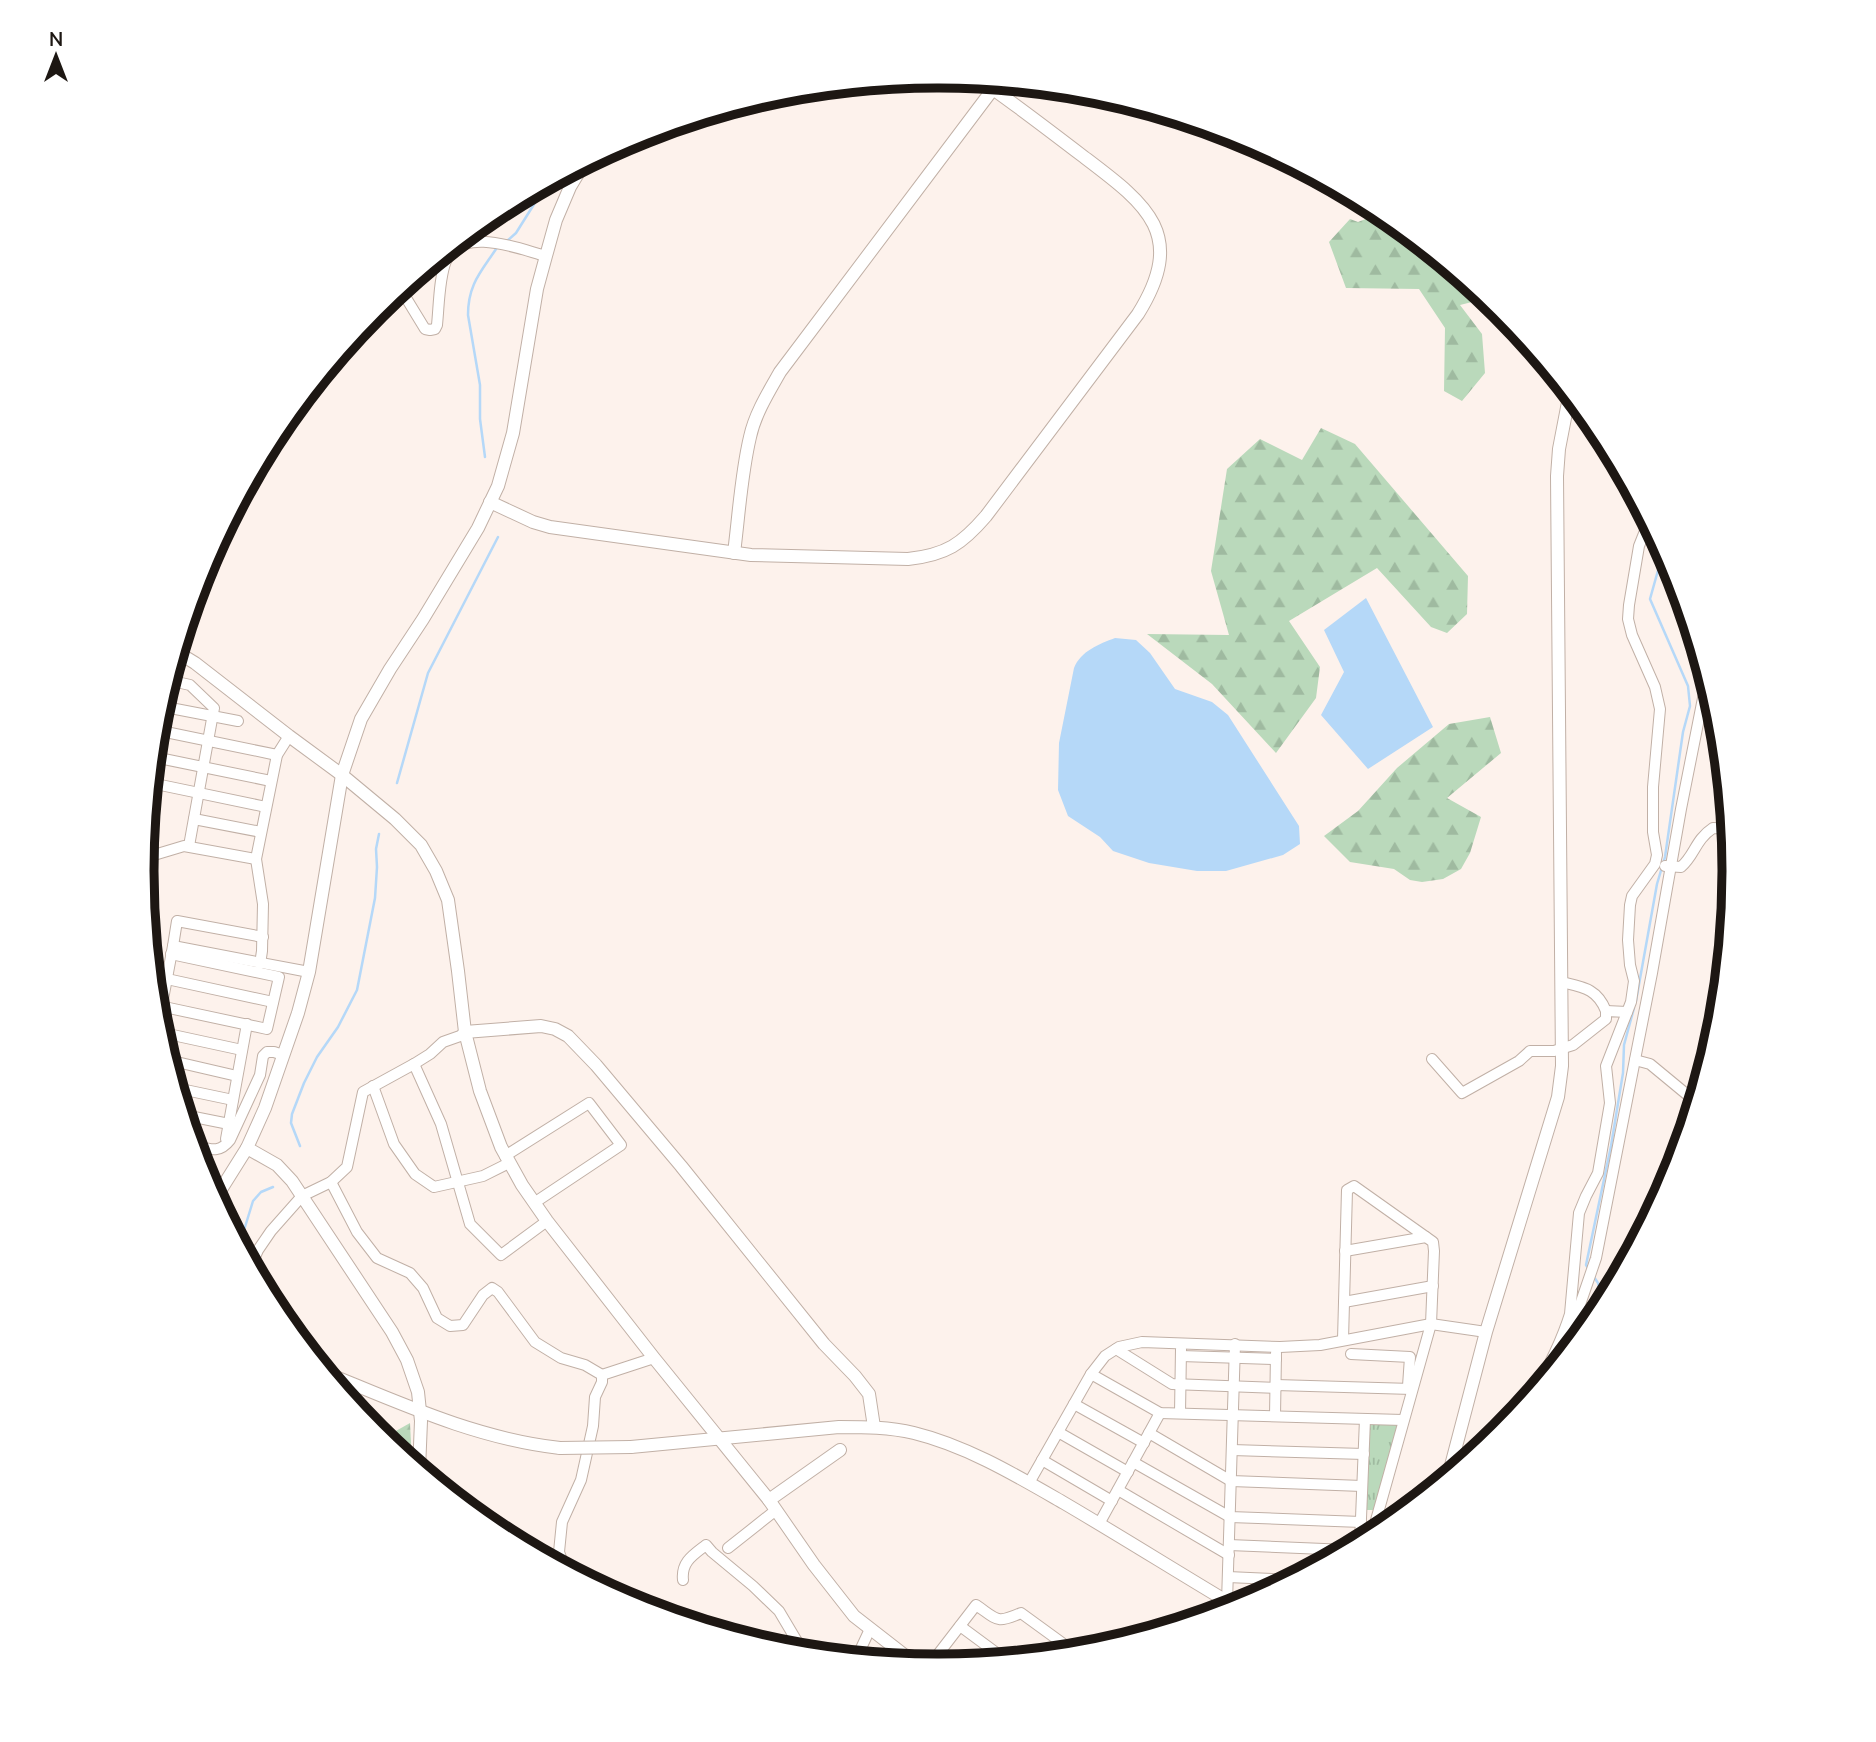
<svg xmlns="http://www.w3.org/2000/svg" width="1876" height="1742" font-family="'Nunito Sans',sans-serif">
  <defs>
    <pattern id="grass-tufts" width="24" height="20" patternUnits="userSpaceOnUse" patternTransform="scale(1.75)"><rect width="24" height="20" fill="#bad9bb"/><path d="M3 7l-1-3M5 7V3M7 7l1-3M15 17l-1-3M17 17v-4M19 17l1-3" fill="none" stroke="#9fbaa0"/></pattern>
    <pattern id="forest-firs" width="22" height="20" patternUnits="userSpaceOnUse" patternTransform="scale(1.75)"><rect width="22" height="20" fill="#bad9bb"/><path d="M5 1l3.5 6h-7zM16 11l3.5 6h-7z" fill="#9fbaa0"/></pattern>
  </defs>
  <rect width="100%" height="100%" fill="#fdf2ec"/>
  <polygon fill="url(#grass-tufts)" points="1370,1424 1397,1425 1375,1510 1365,1510"/>
  <g fill="url(#forest-firs)">
    <polygon points="1383,212 1488,298 1460,305 1482,334 1485,373 1462,401 1444,391 1445,328 1419,289 1346,288 1329,242 1350,219 1358,222"/>
    <polygon points="1321,428 1355,444 1468,576 1467,614 1447,633 1431,627 1377,568 1289,621 1320,667 1316,698 1276,753 1212,684 1147,634 1229,635 1211,571 1227,469 1260,439 1302,460"/>
    <polygon points="1490,717 1501,753 1447,798 1481,817 1470,853 1461,869 1443,879 1422,882 1410,880 1394,869 1350,862 1324,836 1358,811 1397,768 1449,724"/>
    <polygon points="410,1423 412,1463 384,1441 387,1436"/>
  </g>
  <g fill="#b5d8f8">
    <polygon points="1366,598 1433,727 1368,769 1321,715 1344,672 1324,630"/>
    <path d="M1115,638L1136,640L1150,653L1175,689L1212,702L1228,715L1299,826L1300,844L1283,855L1226,871H1197L1149,863L1113,851L1100,837L1068,816L1058,790L1059,743L1074,668C1081,651 1099,644 1115,638Z"/>
  </g>
  <g fill="none" stroke-linecap="round" stroke-linejoin="round">
    <g stroke="#b5d8f8" stroke-width="2.5">
      <polyline points="507,241 516,233 548,182"/>
      <path d="M485,457L480,419V385L468,315C468,283 482,271 498,246"/>
      <polyline points="397,783 428,673 498,537"/>
      <polyline points="1636,1001 1657,884 1665,857 1683,732 1690,706 1688,686 1650,599 1664,549"/>
      <polyline points="300,1146 291,1123 292,1114 304,1083 317,1057 338,1027 357,990 375,898 377,867 376,849 379,834"/>
      <polyline points="237,1240 245,1227 253,1201 261,1192 273,1187"/>
      <polyline points="1588,1268 1586,1265 1611,1146 1623,1073 1624,1045 1634,1008"/>
      <polyline points="1594,1277 1598,1283 1603,1306"/>
    </g>
    <g stroke="#c1b0a6" stroke-width="12">
      <g id="minor">
        <path d="M400,288L425,329L430,330L435,329L437,325C439,306 439,278 446,261C462,225 519,249 546,256"/>
        <polyline points="168,680 190,685 214,708 189,846"/>
        <polyline points="160,706 238,721"/>
        <polyline points="156,730 277,755"/>
        <polyline points="154,757 271,781"/>
        <polyline points="151,783 266,807"/>
        <polyline points="194,819 261,832"/>
        <polyline points="144,858 184,846 256,859"/>
        <path d="M1665,866L1681,867C1695,855 1695,840 1713,828L1730,829"/>
        <polyline points="173,946 177,921 263,937"/>
        <polyline points="260,964 262,951 263,904 256,859 277,755 289,736"/>
        <polyline points="167,979 273,1002"/>
        <path d="M1561,982C1582,987 1597,988 1606,1011"/>
        <polyline points="155,1005 267,1029 279,977 171,954"/>
        <polyline points="158,1026 173,946 309,972"/>
        <polyline points="159,1032 242,1050"/>
        <polyline points="1432,1059 1462,1093 1519,1061 1530,1051 1554,1051 1573,1045 1606,1019 1606,1011 1627,1012"/>
        <polyline points="168,1060 237,1076"/>
        <polyline points="1635,1060 1650,1064 1696,1102"/>
        <polyline points="414,1064 441,1124 470,1224 501,1255 547,1221"/>
        <polyline points="373,1086 394,1144 415,1174 434,1187 483,1176 509,1163"/>
        <polyline points="176,1088 233,1100"/>
        <polyline points="184,1115 229,1124"/>
        <polyline points="226,1139 247,1024"/>
        <path d="M194,1146C210,1149 219,1154 230,1140L260,1075L263,1056L267,1052H274L283,1055"/>
        <polyline points="505,1156 589,1103 621,1145 534,1203"/>
        <polyline points="331,1182 357,1232 377,1258 410,1273 423,1288 437,1318 450,1326 463,1325 483,1295 492,1288 498,1292 535,1342 561,1358 585,1365 602,1375"/>
        <path d="M1644,1230C1649,1201 1662,1180 1679,1157"/>
        <polyline points="1345,1251 1426,1237"/>
        <polyline points="1632,1252 1636,1244"/>
        <polyline points="251,1266 258,1250 271,1231 302,1196 331,1182 347,1167 363,1092 414,1064 430,1054 443,1042 460,1036 465,1032"/>
        <polyline points="1344,1302 1433,1286"/>
        <polyline points="1572,1328 1596,1258 1652,973 1681,809 1707,678"/>
        <polyline points="1343,1340 1347,1190 1354,1186 1433,1242 1434,1251 1431,1324 1371,1538"/>
        <polyline points="1116,1349 1172,1384 1276,1388"/>
        <polyline points="1351,1354 1410,1357 1408,1386"/>
        <polyline points="1181,1356 1276,1359"/>
        <polyline points="1091,1374 1160,1413 1403,1420"/>
        <polyline points="602,1375 654,1358"/>
        <polyline points="1276,1385 1412,1389"/>
        <path d="M1532,1396C1547,1370 1561,1343 1570,1314L1579,1213L1586,1196L1598,1173L1610,1103L1606,1066L1631,1002L1634,981L1630,965L1628,940L1630,905L1632,896L1655,864L1657,855L1653,832V787L1660,709L1655,687L1632,635L1628,619L1629,605L1639,546L1649,521"/>
        <polyline points="1074,1404 1144,1443"/>
        <polyline points="1180,1413 1181,1349"/>
        <polyline points="1275,1416 1276,1353"/>
        <polyline points="1058,1432 1128,1472"/>
        <polyline points="1149,1433 1231,1481 1362,1486"/>
        <polyline points="1232,1450 1364,1454"/>
        <polyline points="1042,1460 1112,1501"/>
        <polyline points="1133,1462 1230,1517 1361,1522"/>
        <polyline points="1029,1483 1091,1374 1105,1356 1119,1347 1142,1342 1280,1347 1320,1345 1431,1324 1486,1332"/>
        <polyline points="1118,1490 1229,1555"/>
        <polyline points="1099,1524 1160,1413"/>
        <polyline points="1360,1543 1365,1419"/>
        <polyline points="1229,1545 1348,1550"/>
        <polyline points="728,1548 776,1510"/>
        <polyline points="565,1569 559,1552 562,1522 581,1480 593,1426 595,1397 602,1382 602,1375"/>
        <polyline points="1228,1577 1292,1580"/>
        <path d="M683,1580C681,1562 693,1555 706,1545L712,1552L753,1586L779,1611L798,1643L808,1654"/>
        <polyline points="1227,1602 1235,1344"/>
        <polyline points="639,1608 641,1600"/>
        <polyline points="960,1626 1006,1660"/>
        <polyline points="856,1659 870,1629"/>
        <path d="M929,1666L976,1605C998,1620 996,1624 1021,1613L1076,1653"/>
      </g>
    </g>
    <g stroke="#c1b0a6" stroke-width="14">
      <g id="tertiary">
        <path d="M490,502L533,522L550,527L751,555L908,559C946,555 962,544 986,516L1138,314C1188,234 1146,204 1084,157C1054,134 1024,111 993,89"/>
        <path d="M734,553C739,514 741,475 750,437C755,414 768,393 780,372L999,81"/>
        <polyline points="177,652 195,663 289,736 342,775 395,819 421,845 436,871 448,900 458,971 465,1032 480,1091 501,1147 522,1185 547,1221 654,1358 769,1500 814,1565 854,1616 917,1665"/>
        <polyline points="465,1032 541,1026 555,1029 568,1036 596,1065 681,1166 824,1344 855,1376 869,1394 874,1427"/>
        <polyline points="247,1148 277,1165 292,1181 392,1332 407,1360 418,1392 421,1421 419,1470"/>
        <polyline points="215,1199 247,1148 265,1108 298,1013 309,972 342,775 361,719 390,669 423,619 478,528 498,486 513,433 537,289 546,256 556,220 570,187 585,162"/>
        <path d="M326,1373C402,1404 478,1439 560,1448"/>
        <path d="M631,1447L839,1427C865,1427 889,1427 914,1433C967,1446 1017,1476 1064,1503C1122,1537 1179,1573 1238,1608"/>
        <polyline points="1448,1477 1486,1332 1558,1097 1562,1066 1557,476 1559,449 1570,392"/>
        <polyline points="769,1500 840,1450"/>
      </g>
    </g>
    <use href="#minor" stroke="#fff" stroke-width="10"/>
    <use href="#tertiary" stroke="#fff" stroke-width="12"/>
    <g stroke="#c1b0a6" stroke-width="14" stroke-linecap="butt">
      <polyline id="tertiary-bridge" points="560,1448 631,1447"/>
    </g>
    <use href="#tertiary-bridge" stroke="#fff" stroke-width="12"/>
  </g>
  <path d="M0 0H1876V1742H0ZM937 88H939A783 783 0 0 1 1722 871V871A783 783 0 0 1 939 1654H937A783 783 0 0 1 154 871V871A783 783 0 0 1 937 88Z" fill="#fff" fill-rule="evenodd"/>
  <path fill="none" stroke="#1d1713" stroke-width="9" d="M937 88H939A783 783 0 0 1 1722 871V871A783 783 0 0 1 939 1654H937A783 783 0 0 1 154 871V871A783 783 0 0 1 937 88Z"/>
  <g transform="translate(56 56)" stroke="#ffffff" stroke-width="5" paint-order="stroke">
  <path d="M0-5L12 26L0 18L-12 26Z" fill="#1d1713"/>
  <text y="-10" font-size="19" font-weight="bold" text-anchor="middle" fill="#1d1713">N</text>
  </g>
</svg>
